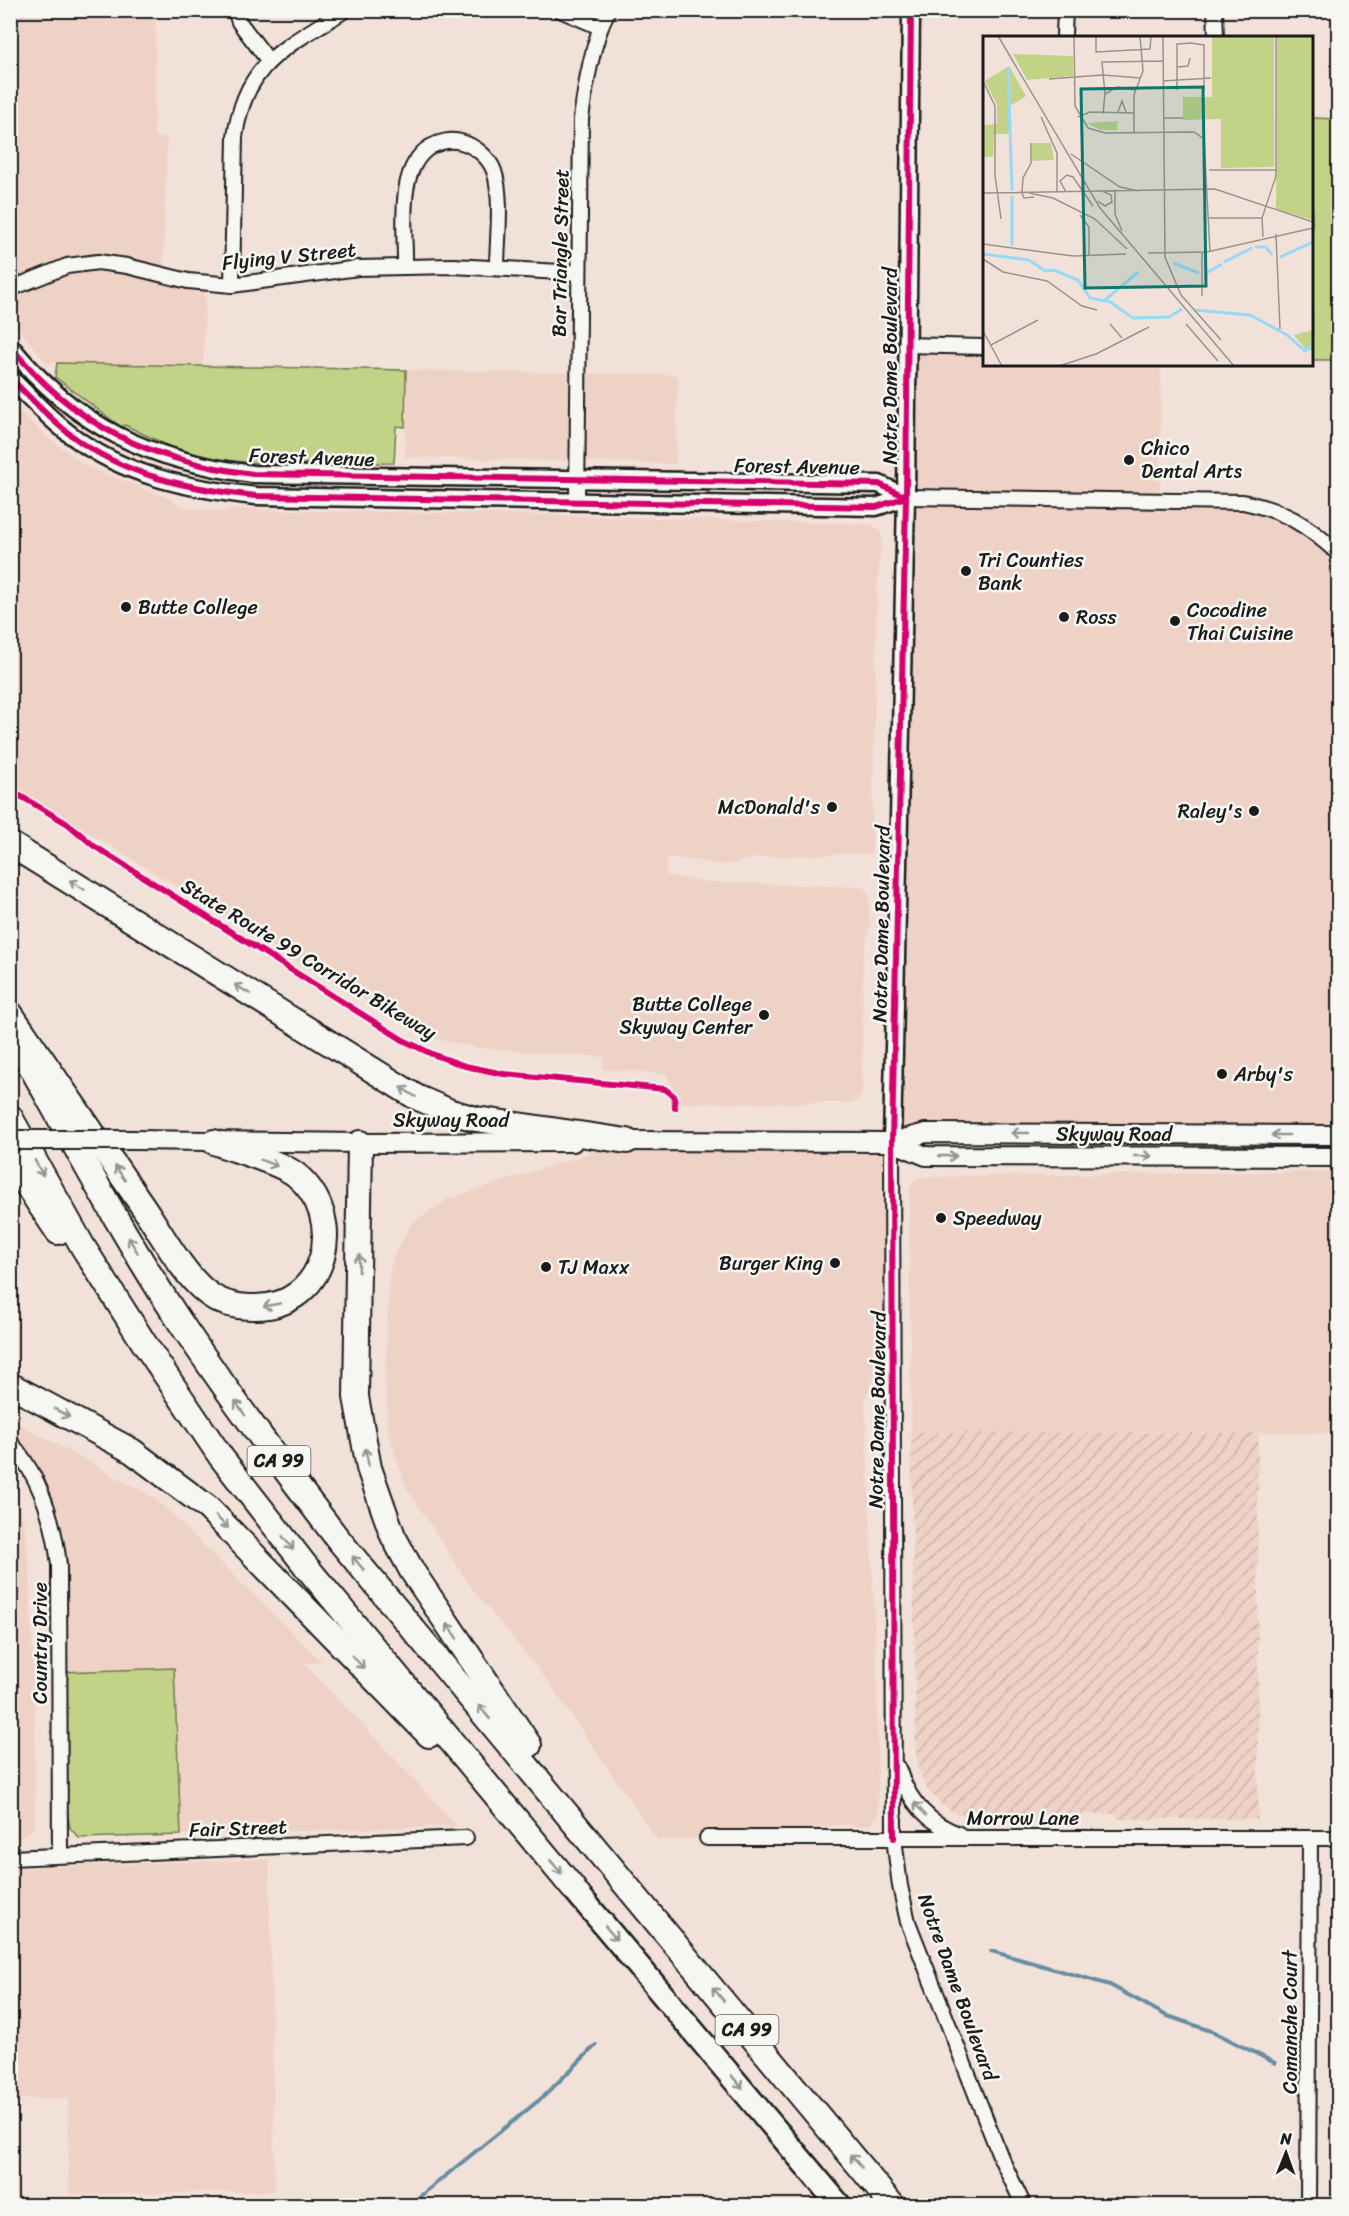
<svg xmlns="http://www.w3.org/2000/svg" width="1349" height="2216" font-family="Sriracha,sans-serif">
  <defs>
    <pattern id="industrial-furrows" width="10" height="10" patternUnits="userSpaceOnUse" patternTransform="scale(1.5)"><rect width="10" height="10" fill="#efd2c6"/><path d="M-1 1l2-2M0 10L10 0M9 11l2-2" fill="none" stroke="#ccb4aa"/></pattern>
  </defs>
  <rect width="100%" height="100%" fill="#f2e1d8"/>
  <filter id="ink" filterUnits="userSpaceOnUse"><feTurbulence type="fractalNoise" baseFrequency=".0167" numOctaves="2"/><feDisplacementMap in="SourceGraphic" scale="12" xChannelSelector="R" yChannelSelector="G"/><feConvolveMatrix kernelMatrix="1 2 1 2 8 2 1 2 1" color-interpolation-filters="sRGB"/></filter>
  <g filter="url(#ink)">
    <g fill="#efd2c6">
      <polygon points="10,11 156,11 154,137 167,138 163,274 206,282 203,365 47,363 11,320"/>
      <polygon points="906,345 984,347 984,364 1161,365 1160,500 1271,508 1338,553 1338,1135 892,1142 895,1333 865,1399 877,1677 878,1816 871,1824 858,1826 842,1825 707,1838 657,1840 550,1684 471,1587 406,1487 388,1432 385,1378 389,1272 395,1253 411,1224 448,1199 627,1141 892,1141"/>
      <polygon points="406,370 678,375 676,464 405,457"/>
      <polygon points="10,402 45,435 88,467 166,497 180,506 222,512 236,509 549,515 871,524 879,530 882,537 877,590 872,853 761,857 725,865 667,857 666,875 709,882 865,887 869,897 870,925 863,957 862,1096 853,1103 679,1103 666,1074 603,1069 604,1057 478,1048 432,1038 304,966 11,784"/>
      <polygon points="1338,1171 1338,1433 911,1432 909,1191 913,1181 919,1177"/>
      <polygon points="10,1419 155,1498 322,1662 304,1663 458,1826 181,1835 174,1668 67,1672 65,1561 39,1476 11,1426"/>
      <polygon points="11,1485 24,1522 30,1574 35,1719 35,1825 29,1833 18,1838 10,1838"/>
      <polygon points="269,1859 275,2191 69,2195 68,2098 11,2099 11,1868"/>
    </g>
    <polygon fill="url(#industrial-furrows)" points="911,1432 1258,1433 1258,1819 1117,1819 1117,1814 969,1816 955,1813 941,1804 928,1790 919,1772 916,1755"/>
    <g fill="#c2d387" stroke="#6f7852" stroke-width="1.5">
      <polygon points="1312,118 1338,119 1338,360 1312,360"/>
      <path d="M57,363L406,370L405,427L396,426L394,463C334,463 265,468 206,457C177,451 151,438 125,425L121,427L55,377Z"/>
      <polygon points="174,1668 181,1835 79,1838 70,1828 67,1811 63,1672"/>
    </g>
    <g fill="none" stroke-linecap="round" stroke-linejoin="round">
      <g stroke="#668da1" stroke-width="4">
        <polyline points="991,1951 1110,1985 1165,2015 1214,2032 1275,2063"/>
        <polyline points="408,2206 543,2097 596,2045"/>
      </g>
      <g stroke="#1c1c1c" stroke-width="18">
        <g id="minor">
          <polyline points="235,10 239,22 268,60"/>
          <polyline points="560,10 600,27"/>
          <polyline points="1215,10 1216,36"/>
          <polyline points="1064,34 1065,10"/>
          <path d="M405,267C406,231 395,169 430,147C439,142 451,139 461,142C475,146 489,157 494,171C503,197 497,241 497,268"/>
          <path d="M232,285L235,137C245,61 286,48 345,10"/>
          <polyline points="10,289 67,266 98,262 127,266 188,281 232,285 358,268 453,266 579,273"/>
          <polyline points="906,345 984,347"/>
          <path d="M906,497L1243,502C1285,511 1306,524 1338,553"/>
          <path d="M577,501L581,119C586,82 592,44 608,10"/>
          <polyline points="892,1142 894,1838 900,1886 908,1922 1001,2158 1024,2206"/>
          <path d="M10,1442C40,1476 54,1521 59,1565L60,1855"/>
          <path d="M898,1768C908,1800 927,1823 959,1834"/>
          <polyline points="707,1838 1338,1838"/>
          <polyline points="10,1858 466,1838"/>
          <polyline points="1308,2206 1310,1838"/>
        </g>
      </g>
      <g stroke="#1c1c1c" stroke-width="21">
        <g id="tertiary">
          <path d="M10,346C76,427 150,461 253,474L879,484L906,497"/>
          <path d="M10,378C30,397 49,419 71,435C124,476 190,489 256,496L876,507L906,497"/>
          <polyline points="892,1142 906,497 911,10"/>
        </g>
      </g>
      <g stroke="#1c1c1c" stroke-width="22">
        <g id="secondary">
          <polyline points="133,1140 360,1143 573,1142"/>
          <polyline points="615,1141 892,1142 926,1133 1338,1135"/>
          <polyline points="892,1142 926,1156 1338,1157"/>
        </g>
      </g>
      <g stroke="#1c1c1c" stroke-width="27">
        <polyline id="trunk" points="573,1888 840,2206"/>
      </g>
      <g stroke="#1c1c1c" stroke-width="28">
        <g id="motorway">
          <polyline points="10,844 416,1097 451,1112 476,1119 627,1141"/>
          <path d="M10,1013C55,1078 99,1143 144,1208C161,1233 183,1274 206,1292C219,1303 236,1307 253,1307C327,1309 349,1217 295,1174C279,1162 235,1150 214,1142"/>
          <path d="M10,1029C66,1128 119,1230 182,1325C231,1398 284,1469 338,1539L893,2206"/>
          <polyline points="10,1117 83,1247 144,1343 221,1457 305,1565 573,1888"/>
          <polyline points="360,1143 356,1397 369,1468 393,1536 412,1571 529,1745"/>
          <polyline points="10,1160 58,1232"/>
          <polyline points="10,1385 132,1451 208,1508 429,1735"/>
        </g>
      </g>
      <use href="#minor" stroke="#f6f6f2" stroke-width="14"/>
      <use href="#tertiary" stroke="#f6f6f2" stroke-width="16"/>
      <use href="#secondary" stroke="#f6f6f2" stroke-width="18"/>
      <use href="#trunk" stroke="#f6f6f2" stroke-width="22"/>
      <use href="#motorway" stroke="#f6f6f2" stroke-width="24"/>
      <g stroke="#1c1c1c" stroke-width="22" stroke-linecap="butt">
        <polyline id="secondary-bridge" points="10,1140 133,1140"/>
      </g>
      <use href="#secondary-bridge" stroke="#f6f6f2" stroke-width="18"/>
      <g stroke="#f6f6f2" stroke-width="10">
        <g id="cycleway">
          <path d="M10,346C76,427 150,461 253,474L879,484L906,497"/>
          <path d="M10,378C30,397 49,419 71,435C124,476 190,489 256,496L876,507L906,497"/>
          <polyline points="10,790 68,824 94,846 403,1040 432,1054 465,1066 504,1074 665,1089 674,1096 675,1108"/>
          <polyline points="894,1838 892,1142 906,497 911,10"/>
        </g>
      </g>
      <use href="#cycleway" stroke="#d6006c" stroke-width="6"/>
    </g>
    <defs><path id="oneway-shaft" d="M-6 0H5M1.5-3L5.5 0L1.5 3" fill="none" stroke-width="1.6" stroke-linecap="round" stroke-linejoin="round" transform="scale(1.5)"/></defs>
    <g stroke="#949492">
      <use href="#oneway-shaft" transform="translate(77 885) rotate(-148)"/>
      <use href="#oneway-shaft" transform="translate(242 989) rotate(-148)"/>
      <use href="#oneway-shaft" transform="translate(408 1092) rotate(-148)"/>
      <use href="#oneway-shaft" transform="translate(1020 1133) rotate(-180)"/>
      <use href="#oneway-shaft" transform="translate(1280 1135) rotate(-180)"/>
      <use href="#oneway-shaft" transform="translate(948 1156)"/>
      <use href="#oneway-shaft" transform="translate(1143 1156)"/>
      <use href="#oneway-shaft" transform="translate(269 1163) rotate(21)"/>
      <use href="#oneway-shaft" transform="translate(39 1168) rotate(61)"/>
      <use href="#oneway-shaft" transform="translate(120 1173) rotate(-124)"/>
      <use href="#oneway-shaft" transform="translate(133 1245) rotate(-121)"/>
      <use href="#oneway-shaft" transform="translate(359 1263) rotate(-89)"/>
      <use href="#oneway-shaft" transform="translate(272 1305) rotate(169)"/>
      <use href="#oneway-shaft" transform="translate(240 1408) rotate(-125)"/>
      <use href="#oneway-shaft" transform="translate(62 1413) rotate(29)"/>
      <use href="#oneway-shaft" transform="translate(367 1457) rotate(-101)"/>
      <use href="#oneway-shaft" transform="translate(222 1522) rotate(45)"/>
      <use href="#oneway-shaft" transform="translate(288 1543) rotate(52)"/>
      <use href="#oneway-shaft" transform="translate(358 1563) rotate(-130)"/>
      <use href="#oneway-shaft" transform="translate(452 1631) rotate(-124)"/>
      <use href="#oneway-shaft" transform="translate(358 1662) rotate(46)"/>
      <use href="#oneway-shaft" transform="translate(484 1712) rotate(-130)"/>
      <use href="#oneway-shaft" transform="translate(920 1809) rotate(-132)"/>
      <use href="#oneway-shaft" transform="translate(556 1867) rotate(50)"/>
      <use href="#oneway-shaft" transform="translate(611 1933) rotate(50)"/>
      <use href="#oneway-shaft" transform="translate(718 1994) rotate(-130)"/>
      <use href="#oneway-shaft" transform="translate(737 2082) rotate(50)"/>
      <use href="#oneway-shaft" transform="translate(856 2161) rotate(-130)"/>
    </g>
  </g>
  <g fill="#1c1c1c" stroke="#f6f6f2" stroke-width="2">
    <circle cx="1129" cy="460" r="6"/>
    <circle cx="966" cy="571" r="6"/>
    <circle cx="126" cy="607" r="6"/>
    <circle cx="1064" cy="617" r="6"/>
    <circle cx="1175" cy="621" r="6"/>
    <circle cx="832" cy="807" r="6"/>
    <circle cx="1254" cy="811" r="6"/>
    <circle cx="764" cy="1015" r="6"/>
    <circle cx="1222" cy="1074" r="6"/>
    <circle cx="941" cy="1218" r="6"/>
    <circle cx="835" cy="1263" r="6"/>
    <circle cx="546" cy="1267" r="6"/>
  </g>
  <g text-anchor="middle" stroke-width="5" stroke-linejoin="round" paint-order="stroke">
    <g fill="#f6f6f2" stroke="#5d5d5c" stroke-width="1.5">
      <rect x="247.5" y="1446" width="63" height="30" rx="4.5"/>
      <rect x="715.5" y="2015" width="63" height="30" rx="4.5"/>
    </g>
    <g font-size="18" font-weight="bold" fill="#1c1c1c">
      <text x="279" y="1467">CA 99</text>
      <text x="747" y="2036">CA 99</text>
    </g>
    <g font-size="20" fill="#1c1c1c" stroke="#f6f6f2">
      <text transform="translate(560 253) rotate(-89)" y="7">Bar Triangle Street</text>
      <text transform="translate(289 256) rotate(-6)" y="7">Flying V Street</text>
      <text transform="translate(890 366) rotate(-90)" y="7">Notre Dame Boulevard</text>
      <text transform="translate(312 457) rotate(2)" y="7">Forest Avenue</text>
      <text transform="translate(797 466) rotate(1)" y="7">Forest Avenue</text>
      <text transform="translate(881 924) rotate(-89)" y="7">Notre Dame Boulevard</text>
      <text transform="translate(309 959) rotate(31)" y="7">State Route 99 Corridor Bikeway</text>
      <text x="451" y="1127">Skyway Road</text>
      <text x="1114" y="1141">Skyway Road</text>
      <text transform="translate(877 1410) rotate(-89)" y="7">Notre Dame Boulevard</text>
      <text transform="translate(40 1643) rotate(-90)" y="7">Country Drive</text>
      <text x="1023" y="1825">Morrow Lane</text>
      <text transform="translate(238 1828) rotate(-2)" y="7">Fair Street</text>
      <text transform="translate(958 1987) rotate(70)" y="7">Notre Dame Boulevard</text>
      <text transform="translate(1290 2022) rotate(-90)" y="7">Comanche Court</text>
    </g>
    <g font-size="20" fill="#1c1c1c" stroke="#f6f6f2" text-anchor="start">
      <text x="1141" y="455">Chico<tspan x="1141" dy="23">Dental Arts</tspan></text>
      <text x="978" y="567">Tri Counties<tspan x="978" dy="23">Bank</tspan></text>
      <text x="138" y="614">Butte College</text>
      <text x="1187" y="617">Cocodine<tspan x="1187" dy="23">Thai Cuisine</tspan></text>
      <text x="1076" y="624">Ross</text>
      <text x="820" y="814" text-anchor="end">McDonald's</text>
      <text x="1242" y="818" text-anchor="end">Raley's</text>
      <text x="752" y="1011" text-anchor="end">Butte College<tspan x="752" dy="23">Skyway Center</tspan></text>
      <text x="1234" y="1081">Arby's</text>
      <text x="953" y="1225">Speedway</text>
      <text x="823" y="1270" text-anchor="end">Burger King</text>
      <text x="558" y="1274">TJ Maxx</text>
    </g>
  </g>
  <g transform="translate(983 36)">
    <rect width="330" height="330" fill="#f2e1d8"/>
    <path d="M291,0V131L238,132V83L200,84V61H229V1ZM294,0H330V184L293,173ZM30,18L90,20V40L44,44ZM26,30L43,60L27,70L28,98H11L10,121H0V89L14,88V69L2,45ZM135,85L134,94H117L104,87ZM49,107H68L71,124L49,125Z" fill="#c2d387"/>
    <path d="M330,294V314H323L311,299Z" fill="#c2d387"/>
    <path fill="none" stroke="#98d9fa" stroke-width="3" d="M25,31L29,155M29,210V160M272,211H283L289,219M0,218L46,224L62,235L71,234L95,244L107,262L127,266L150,282L186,281L199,273M297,221L330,206M241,226L269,212M190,227L216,237M223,237L239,228M122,264L155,236M212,274L267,279L304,299L322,315L330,309"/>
    <path fill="none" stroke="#9c928d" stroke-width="1.5" d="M15,0L117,172L251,330M91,0L92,70L105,92L122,97L211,96L221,103L227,216M113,0V16L167,13L168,0M180,0L182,221L198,259L238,304M194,31L205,30L207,22M66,43L119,39L158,42M0,45L12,70V139L18,183M180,45L228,42M194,54V8L208,7L221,9V54M122,58L119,26L180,25M135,76L139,65L143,76M120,78L122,58L134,51L152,54M58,81L74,117V156M95,81L107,76L151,77M180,82H200M151,97V59L160,35L157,0M48,107V127L40,142L39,157L41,162L51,161M88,118L137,151L156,155M226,134H293M132,155V178L139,195M83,156L77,145L84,139L90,141L110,170M0,157L232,153L330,186M46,157L70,162L112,183L144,213M115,165L122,170L129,166L128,159L119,155M97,179L106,191V220M226,182H279M293,198L297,293M280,201L279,182L293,140V0M0,208L90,220L143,218M219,216V260M165,217L224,216L330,192M0,223L20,236L64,245L99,270L114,274M127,288L139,302M203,288L235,325M0,295L19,330M8,309L55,284M76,330L113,318L166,291"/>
    <path fill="#0f766e" fill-opacity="0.15" stroke="#0f766e" stroke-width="3" d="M220,51L223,250L102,252L98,53Z"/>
    <rect width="330" height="330" fill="none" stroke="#1c1c1c" stroke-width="3"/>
  </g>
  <rect width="1349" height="2216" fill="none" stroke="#f6f6f2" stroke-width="36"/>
  <rect x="18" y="18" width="1313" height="2180" fill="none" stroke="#1c1c1c" stroke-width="2" filter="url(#ink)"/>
  <g transform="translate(1286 2153) rotate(1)" stroke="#f6f6f2" stroke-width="4.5" paint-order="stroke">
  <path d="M0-4.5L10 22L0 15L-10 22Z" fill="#1c1c1c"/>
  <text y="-9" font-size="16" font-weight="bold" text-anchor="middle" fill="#1c1c1c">N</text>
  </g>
</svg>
